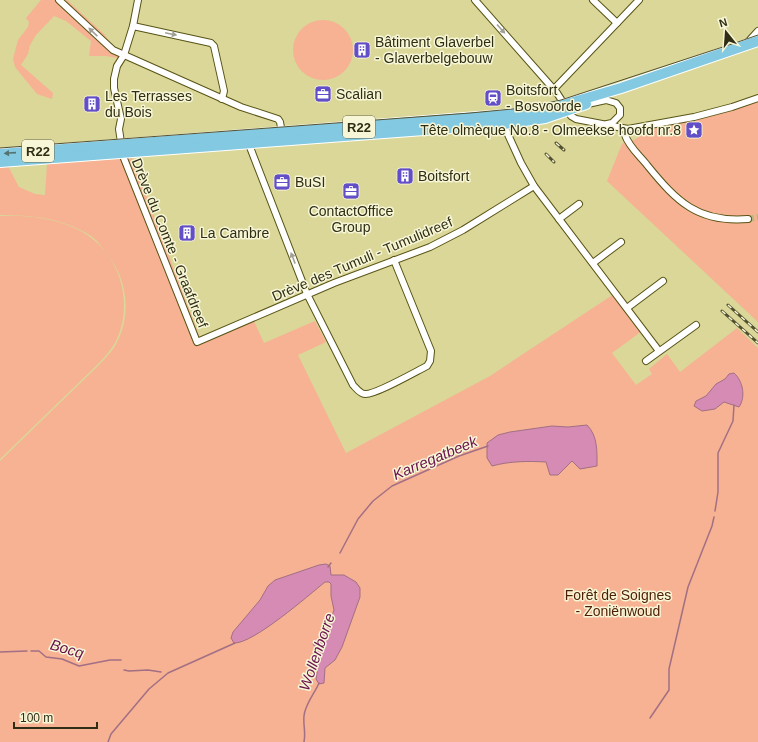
<svg xmlns="http://www.w3.org/2000/svg" width="758" height="742" font-family="Helvetica,sans-serif">
  <rect width="100%" height="100%" fill="#dad798"/>
  <g fill="#f6b292">
    <polygon points="41,0 67,0 104,34 120,56 118,58 106,56 89,56 91,41 66,21 54,16 36,35 30,45 28,54 21,65 53,93 52,99 37,94 15,67 13,59 18,40 28,27 29,22 26,18"/>
    <circle cx="323" cy="50" r="30"/>
    <path d="M758,102V322L607,181L622,144L626,141C635,141 638,139 642,131L705,118Z"/>
    <path d="M132,158L200,338L252,317L264,343L315,321L326,342L298,355L346,453L490,376L614,294L642,331L612,353L636,385L652,374L649,369L667,354L680,372L737,328L758,348V742H0V461L100,364C106,357 113,351 117,342C132,314 127,278 107,254C102,247 97,240 91,236C63,218 32,215 0,215V166H8L19,187L35,194L45,195L47,164Z"/>
    <path d="M0,216C30,215 65,219 90,237C122,260 133,306 116,341C111,350 104,358 97,365L0,459Z"/>
  </g>
  <g fill="#d58bb4" stroke="#a36f84">
    <path d="M734,373C743,381 746,397 739,407L724,402L715,409L702,411L694,406L696,401L706,396L716,384L725,379L729,374Z"/>
    <path d="M587,425C598,436 597,452 597,466L580,469L572,461L558,475H550L546,462C528,461 510,461 492,466L487,458V443L498,435L510,432L552,426L568,427Z"/>
    <path d="M326,564L330,566L331,575H344L356,582L360,588V597L342,647L335,660L325,668L324,683L319,684L316,679L318,667C313,660 312,655 315,647L313,644V643L317,642L327,629L334,610L331,596V584L329,582H325C309,595 253,644 234,643L231,638L233,632L260,600L268,586L275,580L319,565Z"/>
  </g>
  <g fill="none" stroke-linecap="round" stroke-linejoin="round">
    <g stroke="#a36f84" stroke-width="1.5">
      <polyline points="715,511 718,492 718,453 733,421 734,405"/>
      <polyline points="340,553 358,519 373,501 392,486 459,456 488,446"/>
      <polyline points="328,567 331,563"/>
      <polyline points="31,651 39,651 46,657 62,659 79,666 110,660 121,660"/>
      <polyline points="0,652 27,651"/>
      <polyline points="124,670 129,671 148,670 161,672"/>
      <polyline points="650,718 669,690 669,669 688,587 712,526 714,517"/>
      <polyline points="108,742 111,734 149,689 168,673 235,643"/>
      <path d="M304,742C306,732 303,725 304,716C305,704 315,693 319,683"/>
    </g>
    <polyline stroke="#b8b57e" stroke-width="6" stroke-dasharray="6 3" stroke-linecap="butt" points="748,219 758,217"/>
    <g stroke="#585416" stroke-width="8">
      <g id="minor">
        <polyline points="59,0 113,50 241,107 278,119 280,122 282,133"/>
        <polyline points="138,0 133,26 124,55 117,66 114,79 114,88 121,119 119,129 123,156 197,342 334,283 430,247 463,230 534,186"/>
        <polyline points="475,0 557,93 564,104"/>
        <polyline points="593,0 617,23"/>
        <polyline points="133,26 211,43 214,46 224,91 222,99"/>
        <polyline points="747,43 758,31"/>
        <polyline points="554,89 639,0"/>
        <polyline points="583,105 606,100 616,103 620,108 620,115 612,123 607,124"/>
        <polyline points="568,111 571,116 576,119 628,129 694,117 732,107 758,98"/>
        <polyline points="504,124 505,128 521,163 534,186 659,351"/>
        <path d="M625,135C629,147 640,156 647,165C677,202 698,223 748,219"/>
        <path d="M248,142L307,294L353,385C356,388 360,394 365,394C375,395 415,372 427,366L430,361L431,351L394,260"/>
        <polyline points="559,219 579,204"/>
        <polyline points="593,263 621,242"/>
        <polyline points="627,308 663,281"/>
        <polyline points="646,361 696,325"/>
      </g>
    </g>
    <g stroke="#fff" stroke-width="12">
      <g id="primary">
        <polyline points="0,154 528,113 546,110 621,88 758,41"/>
        <polyline points="0,162 504,124 545,118 586,104"/>
      </g>
    </g>
    <use href="#minor" stroke="#fff" stroke-width="6"/>
    <use href="#primary" stroke="#82c9e1" stroke-width="10"/>
    <polyline stroke="#52502f" stroke-width="1" points="0,148 470,113 523,108 561,100 735,43 758,35"/>
    <g stroke="#52502f" stroke-width="3">
      <g id="rail">
        <polyline points="556,143 564,150"/>
        <polyline points="546,154 554,162"/>
        <polyline points="728,305 758,332"/>
        <polyline points="722,311 758,343"/>
      </g>
    </g>
    <use href="#rail" stroke="#f7f6d7" stroke-width="1.5" stroke-dasharray="4.5" stroke-linecap="butt"/>
  </g>
  <defs><path id="oneway-solid" d="M-6-.8H1V-3.2L6.5 0L1 3.2V.8H-6Z"/></defs>
  <g fill="#a1a095">
    <use href="#oneway-solid" transform="translate(501 29) rotate(48)"/>
    <use href="#oneway-solid" transform="translate(93 32) rotate(-137)"/>
    <use href="#oneway-solid" transform="translate(171 34) rotate(12)"/>
    <use href="#oneway-solid" transform="translate(293 258) rotate(-111)"/>
  </g>
  <use fill="#547370" href="#oneway-solid" transform="translate(10 153) rotate(176)"/>
  <defs>
    <g id="building-square" transform="scale(0.9)"><rect x="-9" y="-9" width="18" height="18" rx="4" fill="#624ec7" stroke="#f7f6d7"/><path d="M-4-6H4V6H1V3H-1V6H-4ZM-2.5-4.3h1.7v1.8h-1.7ZM.8-4.3h1.7v1.8H.8ZM-2.5-1h1.7V.8h-1.7ZM.8-1h1.7V.8H.8Z" fill="#fff"/></g>
    <g id="office-square" transform="scale(0.9)"><rect x="-9" y="-9" width="18" height="18" rx="4" fill="#624ec7" stroke="#f7f6d7"/><path d="M-6-3h4V-5.5h4V-3h4V5H-6ZM-1-4.5V-3h2v-1.5ZM-6 0V1H6V0Z" fill="#fff"/></g>
    <g id="station-square" transform="scale(0.9)"><rect x="-9" y="-9" width="18" height="18" rx="4" fill="#624ec7" stroke="#f7f6d7"/><path d="M-3-6H3Q5-6 5-4V2Q5 4 3 4L4.5 6H3L1.5 4h-3L-3 6H-4.5L-3 4Q-5 4-5 2V-4Q-5-6-3-6ZM-3.5-4v3h7v-3ZM-3.5 1v1.5H-2V1ZM2 1v1.5H3.5V1Z" fill="#fff"/></g>
    <g id="sight-square" transform="scale(0.9)"><rect x="-9" y="-9" width="18" height="18" rx="4" fill="#624ec7" stroke="#f7f6d7"/><path d="M0-6L1.8-2.2L6-1.7L2.9 1.2L3.7 5.4L0 3.3L-3.7 5.4L-2.9 1.2L-6-1.7L-1.8-2.2Z" fill="#fff"/></g>
  </defs>
  <g fill-rule="evenodd">
    <use href="#building-square" x="362" y="50"/>
    <use href="#office-square" x="323" y="94"/>
    <use href="#station-square" x="493" y="98"/>
    <use href="#building-square" x="92" y="104"/>
    <use href="#sight-square" x="694" y="130"/>
    <use href="#building-square" x="405" y="176"/>
    <use href="#office-square" x="282" y="182"/>
    <use href="#office-square" x="351" y="191"/>
    <use href="#building-square" x="187" y="233"/>
  </g>
  <g text-anchor="middle" stroke-width="3" stroke-linejoin="round" paint-order="stroke">
    <g fill="#f7f6d7" stroke="#6b694e" stroke-width="1">
      <rect x="343" y="116" width="32" height="22" rx="3"/>
      <rect x="22" y="140" width="32" height="22" rx="3"/>
    </g>
    <g font-size="13" font-weight="bold" fill="#2f2d14">
      <text x="359" y="132">R22</text>
      <text x="38" y="156">R22</text>
    </g>
    <g font-size="14" fill="#2f2d14" stroke="#f7f6d7" text-anchor="start">
      <text x="375" y="47">Bâtiment Glaverbel<tspan x="375" dy="16">- Glaverbelgebouw</tspan></text>
      <text x="506" y="95">Boitsfort<tspan x="506" dy="16">- Bosvoorde</tspan></text>
      <text x="336" y="99">Scalian</text>
      <text x="105" y="101">Les Terrasses<tspan x="105" dy="16">du Bois</tspan></text>
      <text x="681" y="135" text-anchor="end">Tête olmèque No.8 - Olmeekse hoofd nr.8</text>
      <text x="418" y="181">Boitsfort</text>
      <text x="295" y="187">BuSI</text>
      <text x="351" y="216" text-anchor="middle">ContactOffice<tspan x="351" dy="16">Group</tspan></text>
      <text x="200" y="238">La Cambre</text>
    </g>
    <g font-size="14" fill="#2f2d14" stroke="#f7f6d7">
      <text transform="translate(170 243) rotate(68)" y="5">Drève du Comte - Graafdreef</text>
      <text transform="translate(362 259) rotate(-23)" y="5">Drève des Tumuli - Tumulidreef</text>
    </g>
    <g font-size="14" fill="#4d1d03" stroke="#f7f6d7">
      <text x="618" y="600">Forêt de Soignes<tspan x="618" dy="16">- Zoniënwoud</tspan></text>
    </g>
    <g font-size="15" font-style="italic" fill="#69114b" stroke="#f7f6d7">
      <text transform="translate(435 458) rotate(-23)" y="5">Karregatbeek</text>
      <text transform="translate(67 649) rotate(16)" y="5">Bocq</text>
      <text transform="translate(317 652) rotate(-71)" y="5">Wollenborre</text>
    </g>
  </g>
  <g transform="translate(726 32) rotate(343)" stroke="#f7f6d7" stroke-width="3" paint-order="stroke">
  <path d="M0-3L7 15L0 10L-7 15Z" fill="#2f2d14"/>
  <text y="-6" font-size="11" font-weight="bold" text-anchor="middle" fill="#2f2d14">N</text>
  </g>
  <path d="M14 722v6h83v-6" fill="none" stroke="#2f2d14" stroke-width="2"/>
  <text x="20" y="722" font-size="12" fill="#2f2d14" stroke="#f7f6d7" stroke-width="3" paint-order="stroke">100 m</text>
</svg>
